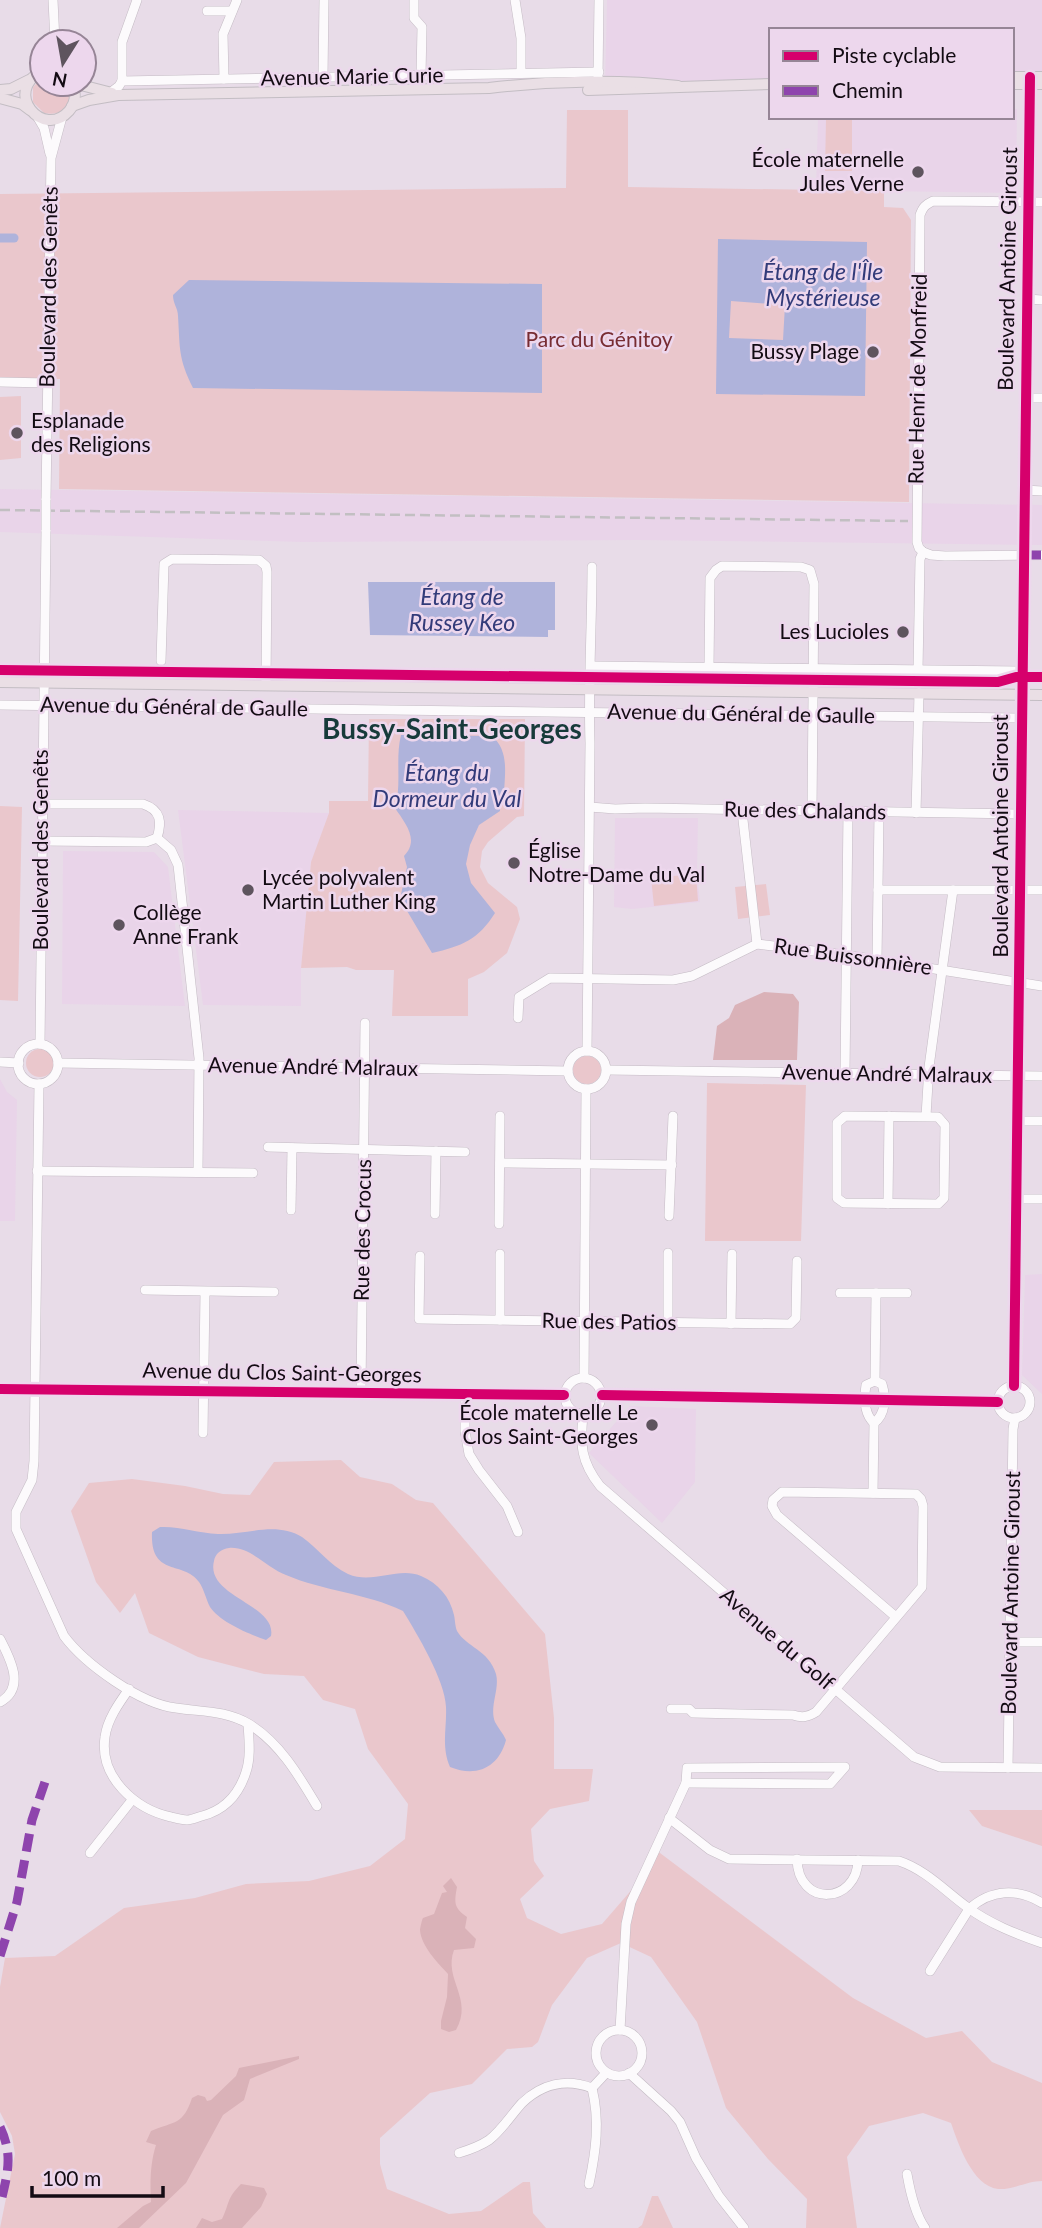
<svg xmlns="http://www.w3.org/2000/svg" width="1042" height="2228" font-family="Lato,sans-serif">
  <rect width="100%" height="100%" fill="#e8dce8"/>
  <g fill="#e9d4e9">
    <polygon points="607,0 1042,0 1042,80 1012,80 1012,30 771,30 771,84 605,87"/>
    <polygon points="1012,109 1017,109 1016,193 816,190 818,117 1012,117"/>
    <polygon points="0,489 1042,505 1042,545 638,540 302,542 0,532"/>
    <polygon points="178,810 329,813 311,863 301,968 301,1006 203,1005"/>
    <polygon points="615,818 698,818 697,874 700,902 632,909 614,907"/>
    <polygon points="63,851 154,852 168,867 185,1006 62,1004"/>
    <polygon points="0,1079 7,1092 17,1100 15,1221 0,1221"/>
    <polygon points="1042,1274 1042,1394 1022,1375 1025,1275"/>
    <polygon points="630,1406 696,1409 695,1482 662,1523 589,1453"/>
  </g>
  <g fill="#eac7cc">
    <path d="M42,78V84H67C73,103 66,117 44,113L33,102V87Z"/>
    <polygon points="567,110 628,110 628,187 884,191 884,207 903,208 911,220 909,502 59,489 60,379 0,378 0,194 566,188"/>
    <polygon points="826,119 852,119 852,171 825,171"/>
    <polygon points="21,396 21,458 0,460 0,397"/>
    <polygon points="369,719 525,719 524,816 517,817 488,842 482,851 480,867 488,883 517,907 520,919 507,953 484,972 468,979 468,1016 392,1016 394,970 356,970 347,967 301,968 311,862 329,813 329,801 368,801"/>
    <polygon points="0,806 22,807 18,1001 0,1000"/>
    <polygon points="696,874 698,901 654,906 651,878"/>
    <polygon points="766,884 770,915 738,919 735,887"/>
    <circle cx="40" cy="1063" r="14"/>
    <circle cx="587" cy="1070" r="14"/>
    <polygon points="707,1083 806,1085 801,1241 705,1241"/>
    <path d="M341,1460L360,1477L392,1484L416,1500L433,1503L545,1634L554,1718V1769H593L589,1801L550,1809L531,1829L534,1861L544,1876L520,1899L527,1918L561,1934L602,1924L641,1879L656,1850L853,1998L926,2038L962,2031L992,2062L1042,2083V2181C1028,2181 1012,2190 998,2189C972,2186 958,2143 951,2123L923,2113L869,2126L847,2157L857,2228H806L807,2199L768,2159L726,2108L697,2022L651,1957L621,1943L587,1958L552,2005L538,2042L532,2047L507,2049L472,2084L430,2093L380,2138V2164L387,2189L449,2214L481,2211L523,2182H530L533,2213L546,2228H0L15,2154L12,2136L0,2112V1987L5,1958L55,1956L124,1908L195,1898L246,1884L309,1881L370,1866L405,1839L408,1804L368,1749L355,1709L323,1700L304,1676L264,1674L198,1657L149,1633L135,1593L120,1613L96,1582L71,1511L89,1483L132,1479L185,1486L223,1494L250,1495L274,1462Z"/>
    <polygon points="969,1810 1042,1810 1042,1846 982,1826"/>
    <polygon points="652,2196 658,2196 673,2228 638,2228 642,2225"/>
  </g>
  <g fill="#dab2b8">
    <polygon points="764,992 793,994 799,1002 797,1060 713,1060 717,1026 729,1018 735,1005"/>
    <path d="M451,1878L457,1887C454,1903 454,1908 467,1917L465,1928L476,1939L474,1948L454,1950C443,1979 474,1999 456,2030L449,2032L441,2029V2021L447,1997L448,1974C438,1963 421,1946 420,1930C420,1929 422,1919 423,1918L434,1914L442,1893L447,1892L443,1886Z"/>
    <path d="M299,2056V2059L250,2079L244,2100L223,2115L186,2183L139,2228H117L143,2206L151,2202C150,2183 150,2164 156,2145L146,2142L151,2131C175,2121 183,2125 192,2098L198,2095L205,2097L207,2101L211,2100L236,2076L239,2068Z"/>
    <path d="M241,2184L264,2188L267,2194L261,2207L242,2228H196L202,2218L212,2222L222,2219C230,2203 226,2199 241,2184Z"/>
  </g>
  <g fill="#afb3db" fill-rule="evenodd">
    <path d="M718,239L867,242L865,396L716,394ZM731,301L785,305L783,340L729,338Z"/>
    <path d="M189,280L542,284V393L193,388C178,358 180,348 178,316C178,308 173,304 173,295Z"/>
    <polygon points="368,582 555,582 555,630 548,630 548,637 370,635"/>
    <path d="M401,735L492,736C509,751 505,772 504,793L499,798L500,811L479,825L470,845L466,864L471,883L495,913C478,940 462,946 432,953L400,899L407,867L404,856C420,840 405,823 395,808C402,784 395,759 401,735Z"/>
    <path d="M160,1527C179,1526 198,1533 218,1534C246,1535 276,1521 302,1537C318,1548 329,1565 348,1574C373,1585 398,1566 421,1576C438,1583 450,1597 454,1615C455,1619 455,1626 457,1631C466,1647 489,1650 496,1674C500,1689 489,1707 495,1722C498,1728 503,1733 506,1740C499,1767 477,1778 450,1767C441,1746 447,1728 446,1707C445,1680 417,1634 403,1611C366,1593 323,1591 286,1575C267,1568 250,1546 229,1548C221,1549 215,1554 214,1561C205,1597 277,1604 271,1636L266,1640C249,1634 220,1622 210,1607C206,1599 204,1589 199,1582C183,1560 150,1578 152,1532Z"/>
  </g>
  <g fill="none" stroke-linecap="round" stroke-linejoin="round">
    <polyline stroke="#afb3db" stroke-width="9" points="0,238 14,238"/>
    <g stroke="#c4bbc4" stroke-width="10">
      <g id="minor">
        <polyline points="53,0 55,42"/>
        <polyline points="414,0 414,18 422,27 421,75"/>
        <polyline points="515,0 521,38 521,73"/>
        <polyline points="207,11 232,11"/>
        <polyline points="323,77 324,0"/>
        <polyline points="598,78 599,0"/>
        <polyline points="224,79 223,34 237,0"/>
        <polyline points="122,81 122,42 137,0"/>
        <polyline points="110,93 119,86 122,81 599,72"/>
        <polyline points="37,116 44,128 50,154"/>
        <polyline points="1027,299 1042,300"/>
        <polyline points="0,382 48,383"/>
        <polyline points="1026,398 1042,398"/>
        <polyline points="1025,490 1042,491"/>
        <polyline points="46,500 51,158 62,117"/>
        <path d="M923,552L919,548L917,542L920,215C923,207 925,205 933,201L1042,202"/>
        <polyline points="923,552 931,555 945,556 1042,555"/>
        <polyline points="161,661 164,564 172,559 259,560 266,566 267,572 266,685"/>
        <polyline points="591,666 1022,671"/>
        <polyline points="709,668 710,578 716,570 722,566 801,567 810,570 814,584 812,812"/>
        <polyline points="918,670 920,559 923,552"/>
        <polyline points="0,705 1021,718"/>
        <path d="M43,804H143C161,810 162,822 157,838"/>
        <polyline points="590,807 615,809 645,808 1020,814"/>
        <polyline points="742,811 757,944"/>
        <polyline points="916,813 919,693"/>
        <polyline points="157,838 171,850 178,865 199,1058 198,1171"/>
        <polyline points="42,841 146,842 157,838"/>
        <polyline points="878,890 1042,890"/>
        <polyline points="877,960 879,813"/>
        <polyline points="518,1018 519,997 550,978 673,980 692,976 757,944 846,955 1042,986"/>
        <polyline points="40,1044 46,530"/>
        <circle cx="38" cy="1064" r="20"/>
        <circle cx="587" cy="1070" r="19"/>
        <path d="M587,1051L590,743C588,685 592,626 592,567"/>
        <polyline points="0,1062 19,1063"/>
        <polyline points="58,1063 568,1071"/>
        <polyline points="607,1070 1042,1076"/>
        <polyline points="845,1073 848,812"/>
        <path d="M39,1084L34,1461L32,1480L16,1512V1529L64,1636C85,1664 140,1704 176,1708C201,1712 225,1710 249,1724C280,1743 299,1776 317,1806"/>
        <polygon points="845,1116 938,1117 945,1125 944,1198 938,1204 844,1203 837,1198 837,1123"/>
        <polyline points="926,1116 929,1067 953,890"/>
        <polyline points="1017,1121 1042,1121"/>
        <polyline points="268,1147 465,1152"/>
        <polyline points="500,1163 672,1165"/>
        <polyline points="37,1171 253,1173"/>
        <polyline points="1015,1199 1042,1199"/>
        <polyline points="888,1204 889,1116"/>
        <polyline points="291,1210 292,1148"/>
        <polyline points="435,1214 436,1151"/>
        <polyline points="669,1216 673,1116"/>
        <polyline points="499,1224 500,1116"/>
        <polyline points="420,1256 419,1319 790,1324 796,1318 797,1261"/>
        <polyline points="145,1290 274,1292"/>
        <polyline points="840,1293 907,1293"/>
        <polyline points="500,1320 500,1254"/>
        <polyline points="668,1322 668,1253"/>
        <polyline points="731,1324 732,1254"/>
        <circle cx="583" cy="1396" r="18"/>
        <polyline points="584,1378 586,1089"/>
        <path d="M875,1381L882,1384C886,1397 886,1414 874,1423C864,1414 864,1398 866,1385Z"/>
        <polyline points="875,1381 876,1293"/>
        <polyline points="1014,1386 1030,79"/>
        <circle cx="1014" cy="1402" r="16"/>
        <polyline points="0,1389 564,1395"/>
        <polyline points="361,1393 365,1023"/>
        <polyline points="465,1394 465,1431 469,1454 479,1470 507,1506 518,1532"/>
        <polyline points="602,1395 998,1402"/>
        <path d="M583,1415C580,1445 581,1462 600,1486L914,1757L940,1767L1042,1768"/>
        <polyline points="203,1433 205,1292"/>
        <polyline points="873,1493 874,1423"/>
        <path d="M0,1639C10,1658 26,1688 0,1702"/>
        <polyline points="1011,1642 1042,1642"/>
        <path d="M129,1689C119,1703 107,1720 105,1737C99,1777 135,1809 171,1817C175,1818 182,1820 187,1820C191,1820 198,1817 202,1816C225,1810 239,1794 246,1772C251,1757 249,1740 248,1724"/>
        <path d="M671,1709H689L693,1713L793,1715C802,1718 808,1717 816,1712L922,1587L923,1506L921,1499L916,1494L782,1492L773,1500L772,1506L777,1515L896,1617"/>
        <polygon points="845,1767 830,1784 686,1783 687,1768"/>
        <polyline points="1008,1768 1013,1429 1015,1418"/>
        <path d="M669,1818L710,1850L729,1859L899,1861C926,1870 945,1891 967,1907C990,1924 1016,1934 1042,1943"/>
        <polyline points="90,1853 132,1800"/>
        <path d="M797,1859C798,1908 857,1904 858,1860"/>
        <path d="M930,1971L969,1909C991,1889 1018,1888 1042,1903"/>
        <polyline points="620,2030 626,1924 631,1902 686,1783"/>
        <circle cx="619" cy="2053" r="23"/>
        <polyline points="629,2073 671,2111 680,2122 696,2158 719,2196 744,2228"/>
        <path d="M459,2153C469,2150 480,2146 489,2140C502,2130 511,2115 522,2103C542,2084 566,2078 592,2088L606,2073"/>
        <path d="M907,2174C910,2191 915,2214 925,2228"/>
        <path d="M589,2184C596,2151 600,2121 592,2088"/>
      </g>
    </g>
    <g stroke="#c3bdc3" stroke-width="12">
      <g id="major">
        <path d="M42,71C2,92 43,140 69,111C76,103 76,93 72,84"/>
        <polyline points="1012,77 1042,77"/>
        <polyline points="77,84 112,93"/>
        <polyline points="1012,84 1042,84"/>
        <polyline points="0,90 11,89 29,80"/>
        <polyline points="588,90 771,84"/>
        <polyline points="0,98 22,104 30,110"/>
        <path d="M72,106L89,100L118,95L489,88C548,81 618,79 678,86"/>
        <polyline points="0,682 1042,695"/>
      </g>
    </g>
    <use href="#minor" stroke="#fcfafc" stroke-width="9"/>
    <use href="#major" stroke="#eadfe5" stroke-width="10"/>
    <polyline stroke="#c2bfc2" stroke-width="2.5" stroke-dasharray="10 5" stroke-linecap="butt" points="0,510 908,521"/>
    <g stroke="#c4bbc4" stroke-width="10" stroke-linecap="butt">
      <polyline id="minor-bridge" points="46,530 46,500"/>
    </g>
    <use href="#minor-bridge" stroke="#fcfafc" stroke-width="9"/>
    <g stroke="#8e44ad" stroke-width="9" stroke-dasharray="18 9" stroke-linecap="butt">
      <polyline points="1023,555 1042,555"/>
      <polyline points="0,1956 17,1902 32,1820 47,1776"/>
      <path d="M0,2127C14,2157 7,2174 0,2206"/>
    </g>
    <g stroke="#edd7ed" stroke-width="15">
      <g id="cycleway">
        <polyline points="0,670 998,682 1016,677 1042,677"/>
        <polyline points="1014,1386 1030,77"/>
        <polyline points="0,1389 564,1395"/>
        <polyline points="602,1395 998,1402"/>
      </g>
    </g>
    <use href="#cycleway" stroke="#d6006c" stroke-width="10"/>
  </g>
  <g fill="#5e545e" stroke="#edd7ed" stroke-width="2.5">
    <circle cx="918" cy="172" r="7"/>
    <circle cx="873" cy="352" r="7"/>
    <circle cx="17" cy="433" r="7"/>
    <circle cx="903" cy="632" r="7"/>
    <circle cx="514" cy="863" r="7"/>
    <circle cx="248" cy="890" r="7"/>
    <circle cx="119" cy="925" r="7"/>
    <circle cx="652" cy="1425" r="7"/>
  </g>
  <g text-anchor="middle" stroke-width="5" stroke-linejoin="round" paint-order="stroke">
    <g font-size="21" fill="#130b13" stroke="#edd7ed">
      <text transform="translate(352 77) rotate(-1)" y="7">Avenue Marie Curie</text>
      <text transform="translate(1008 269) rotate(-89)" y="7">Boulevard Antoine Giroust</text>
      <text transform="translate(49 287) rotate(-89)" y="7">Boulevard des Genêts</text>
      <text transform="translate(918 379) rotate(-89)" y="7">Rue Henri de Monfreid</text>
      <text transform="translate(174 707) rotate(1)" y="7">Avenue du Général de Gaulle</text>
      <text transform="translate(741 714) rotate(1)" y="7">Avenue du Général de Gaulle</text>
      <text transform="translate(805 811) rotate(1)" y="7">Rue des Chalands</text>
      <text transform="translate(1001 836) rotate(-90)" y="7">Boulevard Antoine Giroust</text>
      <text transform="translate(41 850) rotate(-90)" y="7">Boulevard des Genêts</text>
      <text transform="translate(853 957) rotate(8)" y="7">Rue Buissonnière</text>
      <text transform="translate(313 1067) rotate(1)" y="7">Avenue André Malraux</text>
      <text transform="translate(887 1074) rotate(1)" y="7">Avenue André Malraux</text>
      <text transform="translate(363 1230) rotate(-89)" y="7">Rue des Crocus</text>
      <text transform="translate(609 1322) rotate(1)" y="7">Rue des Patios</text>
      <text transform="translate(282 1373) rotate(1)" y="7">Avenue du Clos Saint-Georges</text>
      <text transform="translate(1011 1593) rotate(-89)" y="7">Boulevard Antoine Giroust</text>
      <text transform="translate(777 1639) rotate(41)" y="7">Avenue du Golf</text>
    </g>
    <g font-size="21" fill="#130b13" stroke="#edd7ed" text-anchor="end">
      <text x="904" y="167">École maternelle<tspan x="904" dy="24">Jules Verne</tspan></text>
      <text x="859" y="359">Bussy Plage</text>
      <text x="31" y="428" text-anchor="start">Esplanade<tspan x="31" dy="24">des Religions</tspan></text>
      <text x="889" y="639">Les Lucioles</text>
      <text x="528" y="858" text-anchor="start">Église<tspan x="528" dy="24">Notre-Dame du Val</tspan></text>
      <text x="262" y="885" text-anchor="start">Lycée polyvalent<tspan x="262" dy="24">Martin Luther King</tspan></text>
      <text x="133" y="920" text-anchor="start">Collège<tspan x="133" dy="24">Anne Frank</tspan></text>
      <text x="638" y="1420">École maternelle Le<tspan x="638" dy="24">Clos Saint-Georges</tspan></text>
    </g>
    <g font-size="21" fill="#772c32" stroke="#edd7ed">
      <text x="599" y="347">Parc du Génitoy</text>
    </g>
    <g font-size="23" font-style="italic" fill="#323b79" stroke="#edd7ed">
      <text x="823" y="280">Étang de l'Île<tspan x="823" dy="26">Mystérieuse</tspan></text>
      <text x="462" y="605">Étang de<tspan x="462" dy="26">Russey Keo</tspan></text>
      <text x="447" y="781">Étang du<tspan x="447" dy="26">Dormeur du Val</tspan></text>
    </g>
    <g font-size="28" font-weight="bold" fill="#173a3a" stroke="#edd7ed">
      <text x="452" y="739">Bussy-Saint-Georges</text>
    </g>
  </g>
  <rect x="769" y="28" width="245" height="91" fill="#edd7ed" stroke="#968596" stroke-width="2"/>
  <rect x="783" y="51" width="35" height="10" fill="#d6006c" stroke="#968596" stroke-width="2"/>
  <text x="832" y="63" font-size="21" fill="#130b13">Piste cyclable</text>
  <rect x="783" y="86" width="35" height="10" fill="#8e44ad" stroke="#968596" stroke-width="2"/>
  <text x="832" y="98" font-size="21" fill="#130b13">Chemin</text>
  <g transform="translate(63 63) rotate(191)"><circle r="33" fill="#edd7ed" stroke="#968596" stroke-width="2"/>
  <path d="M0-5L12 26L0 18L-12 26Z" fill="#5e545e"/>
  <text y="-10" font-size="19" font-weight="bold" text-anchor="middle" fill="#130b13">N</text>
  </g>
  <path d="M32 2186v10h131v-10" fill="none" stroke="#130b13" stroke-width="3.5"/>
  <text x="42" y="2186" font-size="21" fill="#130b13" stroke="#edd7ed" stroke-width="5" paint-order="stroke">100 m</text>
</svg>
